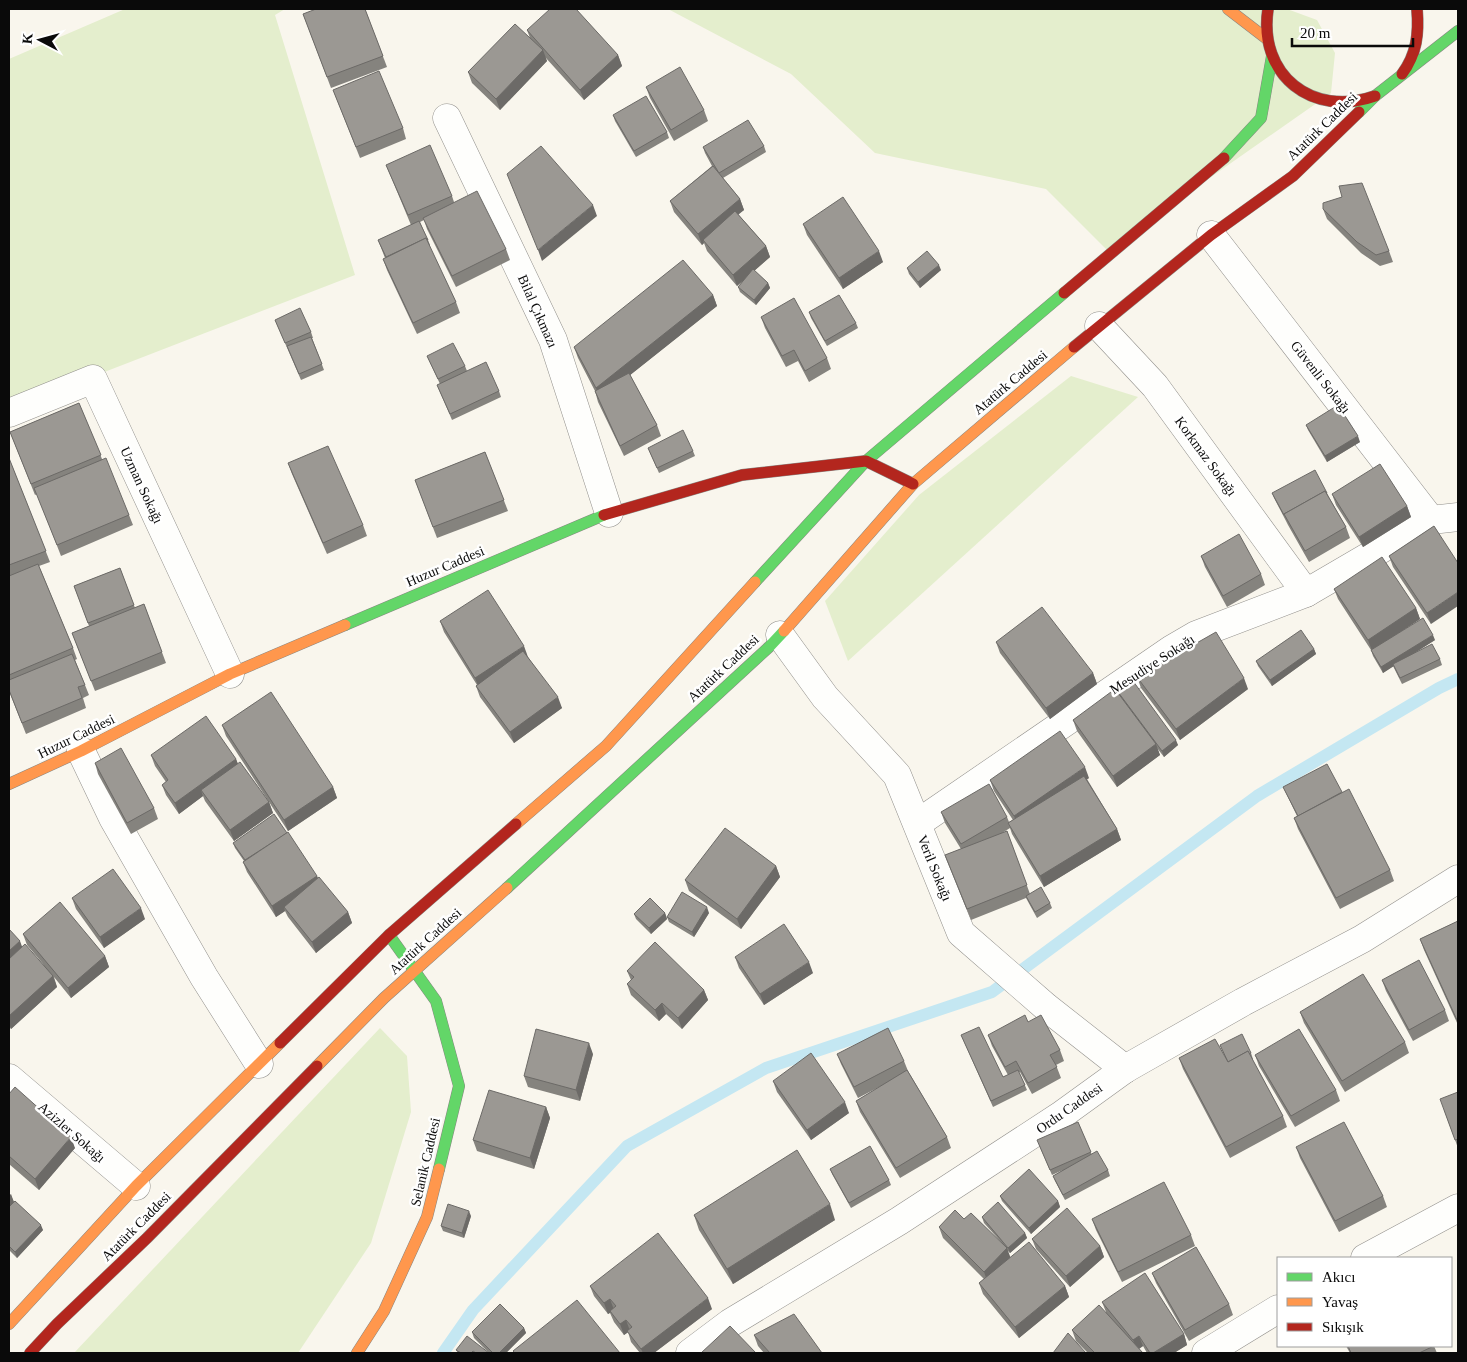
<svg xmlns="http://www.w3.org/2000/svg" width="1467" height="1362" font-family="'Times New Roman',serif">
  <rect width="100%" height="100%" fill="#f9f6ed"/>
  <g fill="#e4eecd">
    <polygon points="125,9 285,9 275,15 355,275 9,409 9,59"/>
    <polygon points="668,9 1287,9 1317,20 1335,53 1331,93 1107,250 1046,189 875,153 791,74"/>
    <polygon points="1071,376 1138,397 848,661 825,601 919,495"/>
    <polygon points="380,1028 407,1056 411,1112 371,1243 298,1353 74,1353"/>
  </g>
  <g fill="none" stroke-linecap="round" stroke-linejoin="round">
    <polyline stroke="#c4e7f2" stroke-width="12" points="443,1353 473,1310 627,1146 766,1068 992,992 1257,796 1439,688 1458,679"/>
    <g stroke="#92908c" stroke-width="29">
      <g id="street">
        <polyline points="447,118 553,340 609,513"/>
        <polyline points="1211,235 1431,520"/>
        <polyline points="1099,326 1155,386 1306,593"/>
        <polyline points="9,413 93,379 230,674"/>
        <polyline points="780,635 825,697 897,775 961,933 1046,1007 1125,1069"/>
        <polyline points="81,751 113,818 204,977 259,1064"/>
        <polyline points="918,823 1172,649 1196,635 1306,593 1431,520 1458,517"/>
        <polyline points="9,1078 136,1186"/>
        <polyline points="1365,1258 1458,1208"/>
        <polyline points="690,1353 730,1323 899,1221 1060,1116 1125,1069 1243,1002 1362,939 1458,879"/>
        <polyline points="1206,1353 1278,1309"/>
      </g>
    </g>
    <g stroke="#888783" stroke-width="12">
      <g id="fast">
        <polyline points="1359,112 1375,96 1458,31"/>
        <polyline points="1224,158 1261,118 1272,56"/>
        <polyline points="755,582 866,461 1064,293"/>
        <polyline points="345,625 604,515"/>
        <polyline points="507,888 769,647 784,631"/>
        <polyline points="389,935 436,1001 459,1086 439,1169"/>
      </g>
    </g>
    <g stroke="#888783" stroke-width="12">
      <g id="slow">
        <polyline points="1228,9 1267,39"/>
        <polyline points="784,631 913,484 1074,347"/>
        <polyline points="9,784 81,751 230,674 345,625"/>
        <polyline points="516,824 606,746 755,582"/>
        <polyline points="317,1066 384,998 507,888"/>
        <polyline points="9,1324 136,1186 280,1043"/>
        <polyline points="357,1353 384,1311 427,1217 439,1169"/>
      </g>
    </g>
    <g stroke="#888783" stroke-width="12">
      <g id="jam">
        <path d="M1268,9C1258,75 1312,118 1375,96"/>
        <path d="M1402,74C1417,54 1419,33 1417,9"/>
        <polyline points="1064,293 1224,158"/>
        <polyline points="1074,347 1211,235 1293,176 1359,112"/>
        <polyline points="604,515 742,475 866,461 913,484"/>
        <polyline points="280,1043 389,935 516,824"/>
        <polyline points="30,1353 57,1324 147,1238 317,1066"/>
      </g>
    </g>
    <use href="#street" stroke="#fefefc" stroke-width="28"/>
    <use href="#fast" stroke="#63d668" stroke-width="11"/>
    <use href="#slow" stroke="#ff974d" stroke-width="11"/>
    <use href="#jam" stroke="#b3261e" stroke-width="11"/>
  </g>
  <g fill="#85837e">
    <polygon points="365,9 387,67 331,88 303,14"/>
    <polygon points="527,30 618,55 622,66 584,100 545,57 547,61 500,110 472,83 468,72 530,38"/>
    <polygon points="646,87 704,110 708,121 674,141 650,98"/>
    <polygon points="333,90 403,128 406,139 360,158"/>
    <polygon points="613,115 667,132 669,138 636,157 615,121"/>
    <polygon points="764,146 766,152 723,178 740,199 744,210 738,214 766,246 770,257 754,271 768,283 770,288 756,305 740,292 738,287 744,279 737,286 707,251 704,243 702,245 674,212 670,201 712,166 705,153 703,147"/>
    <polygon points="386,165 452,196 454,202 506,249 510,260 456,287 427,229 424,220 420,222 428,240 430,245 429,246 456,302 460,313 417,334 387,270 383,259 385,258 378,240 411,225"/>
    <polygon points="1342,197 1389,251 1393,262 1380,266 1361,253 1327,219 1323,209"/>
    <polygon points="803,224 883,262 843,289 807,235"/>
    <polygon points="907,268 941,270 920,288 909,274"/>
    <polygon points="713,295 717,306 630,375 657,425 661,436 624,456 598,402 595,391 578,358 574,347"/>
    <polygon points="809,312 856,323 858,328 827,346 811,318"/>
    <polygon points="761,317 827,358 831,369 809,382 798,361 786,367 765,328"/>
    <polygon points="275,320 311,332 313,338 312,338 324,370 301,380"/>
    <polygon points="427,356 465,366 467,371 499,391 501,397 452,420 437,385 440,384"/>
    <polygon points="79,403 102,459 129,515 133,525 61,556 37,494 35,495 10,432"/>
    <polygon points="1306,425 1360,442 1327,462 1308,430"/>
    <polygon points="648,448 693,451 695,456 659,473"/>
    <polygon points="485,452 508,511 437,538 415,480"/>
    <polygon points="9,458 50,562 39,566 73,648 77,659 75,660 89,695 83,698 86,708 26,734 9,691"/>
    <polygon points="288,463 363,525 367,536 327,554 292,474"/>
    <polygon points="1272,493 1327,493 1329,497 1346,527 1350,538 1309,562 1288,525 1286,521 1274,498"/>
    <polygon points="1332,494 1407,506 1411,517 1363,547 1336,505"/>
    <polygon points="1434,526 1431,624 1393,567 1389,556"/>
    <polygon points="1201,556 1261,574 1265,585 1227,607 1205,567"/>
    <polygon points="120,568 135,608 144,604 166,663 95,691 72,633 89,626 74,586"/>
    <polygon points="1334,589 1416,608 1420,619 1388,640 1435,640 1413,654 1440,659 1442,665 1402,684 1393,666 1383,673 1373,656 1371,650 1338,599"/>
    <polygon points="440,621 528,657 562,708 514,743 480,697 476,686 477,685 444,632"/>
    <polygon points="996,642 1093,673 1097,684 1050,719 1000,653"/>
    <polygon points="1314,649 1316,654 1272,686 1258,666 1256,661"/>
    <polygon points="1137,677 1248,689 1180,740 1141,688"/>
    <polygon points="1118,692 1178,745 1164,757 1157,748 1160,755 1117,787 1077,731 1073,720"/>
    <polygon points="222,725 333,787 337,798 288,831 226,736"/>
    <polygon points="151,755 236,759 238,764 269,802 273,813 234,841 205,801 203,796 179,814 166,795 162,785 166,782 155,766"/>
    <polygon points="95,763 154,808 158,819 131,834 98,774"/>
    <polygon points="1089,778 1087,779 1117,829 1121,840 1044,887 1012,834 1010,828 1002,833 1007,831 1030,894 1050,903 1052,908 1037,918 1026,898 971,920 945,855 961,849 945,823 941,812 1007,817 1009,822 1013,820 994,791 990,780"/>
    <polygon points="1283,787 1342,793 1390,870 1394,881 1340,909 1298,829 1294,818 1297,816"/>
    <polygon points="233,843 317,876 318,878 348,912 352,923 316,953 288,917 285,911 276,917 247,872 243,862 244,861 235,848"/>
    <polygon points="776,866 780,877 741,929 689,891 685,880"/>
    <polygon points="72,898 145,919 104,948 76,909"/>
    <polygon points="665,913 667,919 651,934 636,919 634,914"/>
    <polygon points="709,913 694,937 669,922 667,917"/>
    <polygon points="1458,921 1458,1025 1424,950 1420,939"/>
    <polygon points="9,929 22,947 44,965 27,945 23,934 105,956 109,967 71,998 54,977 57,987 11,1029 9,1026"/>
    <polygon points="735,957 813,973 764,1005 739,968"/>
    <polygon points="627,971 704,990 708,1000 682,1029 666,1014 659,1021 631,995 627,984 631,980"/>
    <polygon points="1382,980 1445,1010 1449,1021 1413,1041 1386,991"/>
    <polygon points="1300,1012 1405,1042 1409,1053 1345,1092 1304,1023"/>
    <polygon points="1028,1022 1060,1050 1064,1061 1056,1065 1061,1078 1032,1094 1020,1072 1019,1072 1027,1090 993,1107 961,1035 1003,1077 1008,1075 992,1046 988,1035"/>
    <polygon points="1220,1045 1251,1053 1253,1059 1252,1059 1283,1116 1287,1127 1230,1158 1183,1069 1179,1058 1228,1062"/>
    <polygon points="593,1054 580,1101 528,1087 524,1076"/>
    <polygon points="837,1054 904,1061 908,1071 947,1137 951,1148 900,1178 860,1112 856,1101 883,1085 858,1098 841,1064"/>
    <polygon points="1255,1055 1336,1090 1340,1101 1295,1127 1259,1066"/>
    <polygon points="773,1081 849,1113 811,1140 777,1092"/>
    <polygon points="1458,1092 1458,1148 1444,1110"/>
    <polygon points="9,1094 75,1148 39,1190 9,1164"/>
    <polygon points="546,1107 550,1118 534,1169 477,1151 473,1140"/>
    <polygon points="1078,1122 1092,1155 1108,1170 1110,1176 1065,1200 1055,1181 1053,1176 1063,1170 1052,1175 1039,1145"/>
    <polygon points="1296,1147 1383,1196 1387,1207 1339,1232 1300,1158"/>
    <polygon points="830,1169 889,1180 891,1185 851,1208 832,1174"/>
    <polygon points="9,1192 14,1202 43,1230 17,1258 9,1250"/>
    <polygon points="1000,1196 1058,1201 1060,1207 1031,1234 1002,1201"/>
    <polygon points="694,1215 835,1220 733,1284 699,1230"/>
    <polygon points="471,1216 464,1238 443,1231 441,1226"/>
    <polygon points="982,1217 1025,1233 1027,1238 1010,1253 1007,1250 1010,1258 1065,1286 1069,1297 1019,1338 983,1294 979,1283 984,1279 943,1238 939,1227 964,1219 1002,1243 984,1223"/>
    <polygon points="1092,1219 1191,1235 1195,1246 1122,1282 1096,1230"/>
    <polygon points="1032,1239 1100,1246 1104,1257 1070,1287 1036,1249"/>
    <polygon points="1152,1273 1229,1304 1233,1315 1189,1341 1156,1283"/>
    <polygon points="590,1286 712,1309 654,1353 640,1353 631,1342 628,1332 624,1335 614,1322 610,1313 608,1314 594,1296"/>
    <polygon points="1102,1302 1184,1334 1187,1345 1174,1353 1147,1353 1143,1346 1139,1349 1143,1353 1088,1353 1076,1341 1072,1330 1106,1312"/>
    <polygon points="524,1328 526,1333 506,1353 458,1353 456,1350 489,1353 474,1338 472,1332"/>
    <polygon points="754,1335 822,1353 764,1353 758,1346"/>
    <polygon points="1346,1346 1434,1346 1437,1353 1350,1353"/>
  </g>
  <g fill="#6c6a67">
    <polygon points="543,50 547,61 500,110 496,99"/>
    <polygon points="618,55 622,66 584,100 580,90"/>
    <polygon points="740,199 744,210 705,242 703,240 704,243 702,245 698,234"/>
    <polygon points="593,205 597,216 542,261 538,250"/>
    <polygon points="766,246 770,257 737,286 733,275"/>
    <polygon points="879,251 883,262 843,289 839,278"/>
    <polygon points="939,265 941,270 920,288 918,282"/>
    <polygon points="768,283 770,288 756,305 754,300"/>
    <polygon points="713,295 717,306 600,399 596,388"/>
    <polygon points="1358,436 1360,442 1327,462 1325,456"/>
    <polygon points="1407,506 1411,517 1363,547 1359,537"/>
    <polygon points="1458,592 1458,606 1431,624 1427,613"/>
    <polygon points="1416,608 1420,619 1372,651 1368,640"/>
    <polygon points="1433,635 1435,640 1383,673 1381,667"/>
    <polygon points="524,646 528,657 479,688 475,678"/>
    <polygon points="1314,649 1316,654 1272,686 1270,680"/>
    <polygon points="1093,673 1097,684 1050,719 1046,708"/>
    <polygon points="1244,678 1248,689 1180,740 1176,729"/>
    <polygon points="558,697 562,708 514,743 510,732"/>
    <polygon points="1176,740 1178,745 1164,757 1162,751"/>
    <polygon points="1156,744 1160,755 1117,787 1113,776"/>
    <polygon points="236,759 240,770 201,790 203,796 179,814 175,803"/>
    <polygon points="1085,767 1089,778 1018,827 1014,816"/>
    <polygon points="333,787 337,798 288,831 284,820"/>
    <polygon points="269,802 273,813 234,841 230,830"/>
    <polygon points="1117,829 1121,840 1044,887 1040,876"/>
    <polygon points="776,866 780,877 741,929 737,919"/>
    <polygon points="317,876 321,887 284,907 285,911 276,917 272,906"/>
    <polygon points="707,907 709,913 694,937 692,932"/>
    <polygon points="141,908 145,919 104,948 100,937"/>
    <polygon points="348,912 352,923 316,953 312,942"/>
    <polygon points="665,913 667,919 651,934 649,928"/>
    <polygon points="20,941 24,952 9,966 9,951"/>
    <polygon points="105,956 109,967 71,998 68,988"/>
    <polygon points="809,962 813,973 764,1005 760,994"/>
    <polygon points="53,976 57,987 11,1029 9,1023 9,1016"/>
    <polygon points="704,990 708,1000 682,1029 678,1018"/>
    <polygon points="662,1003 666,1014 659,1021 655,1010"/>
    <polygon points="589,1043 593,1054 580,1101 576,1090"/>
    <polygon points="845,1102 849,1113 811,1140 807,1130"/>
    <polygon points="546,1107 550,1118 534,1169 530,1158"/>
    <polygon points="71,1137 75,1148 39,1190 35,1179"/>
    <polygon points="11,1194 15,1205 9,1210 9,1196"/>
    <polygon points="1058,1201 1060,1207 1031,1234 1029,1228"/>
    <polygon points="830,1204 835,1220 733,1284 727,1269"/>
    <polygon points="469,1211 471,1216 464,1238 462,1233"/>
    <polygon points="41,1225 43,1230 17,1258 15,1252"/>
    <polygon points="1025,1233 1027,1238 1010,1253 1008,1248"/>
    <polygon points="1100,1246 1104,1257 1070,1287 1066,1276"/>
    <polygon points="1007,1248 1011,1259 988,1283 984,1272"/>
    <polygon points="1065,1286 1069,1297 1019,1338 1015,1327"/>
    <polygon points="708,1298 712,1309 654,1353 643,1353 641,1349"/>
    <polygon points="610,1299 614,1310 608,1314 604,1303"/>
    <polygon points="626,1320 630,1331 624,1335 620,1324"/>
    <polygon points="524,1328 526,1333 506,1353 499,1353"/>
    <polygon points="1184,1334 1187,1345 1174,1353 1153,1353"/>
    <polygon points="1139,1336 1143,1346 1137,1350 1133,1340"/>
  </g>
  <g fill="#9b9893" stroke="#6c6a67">
    <polygon points="316,9 365,9 383,56 327,77 303,14"/>
    <polygon points="550,9 576,9 618,55 580,90 527,30"/>
    <polygon points="515,24 543,50 496,99 468,72"/>
    <polygon points="680,67 704,110 671,130 646,87"/>
    <polygon points="379,71 403,128 356,147 333,90"/>
    <polygon points="646,96 667,132 634,151 613,115"/>
    <polygon points="748,120 764,146 719,173 703,147"/>
    <polygon points="430,145 452,196 408,215 386,165"/>
    <polygon points="541,146 593,205 538,250 507,174"/>
    <polygon points="713,166 740,199 698,234 670,201"/>
    <polygon points="1362,183 1389,251 1376,255 1357,242 1323,209 1323,203 1342,197 1339,186"/>
    <polygon points="477,191 506,249 452,276 423,218"/>
    <polygon points="843,197 879,251 839,278 803,224"/>
    <polygon points="735,211 766,246 733,275 703,240"/>
    <polygon points="419,221 428,240 427,240 426,238 386,257 378,240"/>
    <polygon points="426,238 456,302 413,323 383,259"/>
    <polygon points="927,251 939,265 918,282 907,268"/>
    <polygon points="683,260 713,295 596,388 574,347"/>
    <polygon points="753,269 768,283 754,300 738,287"/>
    <polygon points="839,295 856,323 825,341 809,312"/>
    <polygon points="794,298 827,358 805,371 794,350 782,356 761,317"/>
    <polygon points="300,308 311,332 285,343 275,320"/>
    <polygon points="311,337 322,364 299,374 287,346"/>
    <polygon points="453,343 465,366 438,379 427,356"/>
    <polygon points="486,362 499,391 450,414 437,385"/>
    <polygon points="629,373 657,425 620,446 595,391"/>
    <polygon points="79,403 101,455 31,484 10,432"/>
    <polygon points="1338,405 1358,436 1325,456 1306,425"/>
    <polygon points="683,430 693,451 657,468 648,448"/>
    <polygon points="328,446 363,525 323,543 288,463"/>
    <polygon points="485,452 504,500 433,527 415,480"/>
    <polygon points="9,458 46,551 9,565"/>
    <polygon points="106,458 129,515 57,545 34,488"/>
    <polygon points="1380,464 1407,506 1359,537 1332,494"/>
    <polygon points="1315,470 1327,493 1326,493 1325,491 1284,514 1284,515 1272,493"/>
    <polygon points="1325,491 1346,527 1305,551 1284,514"/>
    <polygon points="1434,526 1458,563 1458,592 1427,613 1389,556"/>
    <polygon points="1239,534 1261,574 1223,596 1201,556"/>
    <polygon points="1382,557 1416,608 1368,640 1334,589"/>
    <polygon points="38,564 73,648 9,675 9,576"/>
    <polygon points="120,568 134,605 88,623 74,586"/>
    <polygon points="488,590 524,646 475,678 440,621"/>
    <polygon points="144,604 162,652 91,681 72,633"/>
    <polygon points="1042,607 1093,673 1046,708 996,642"/>
    <polygon points="1423,618 1433,635 1381,667 1371,650"/>
    <polygon points="1301,630 1314,649 1270,680 1256,661"/>
    <polygon points="1216,632 1244,678 1176,729 1137,677"/>
    <polygon points="1432,644 1440,659 1400,678 1393,664"/>
    <polygon points="523,651 558,697 510,732 476,686"/>
    <polygon points="72,654 85,685 78,687 82,698 22,723 9,690 9,680"/>
    <polygon points="1133,681 1176,740 1162,751 1118,692"/>
    <polygon points="1115,689 1156,744 1113,776 1073,720"/>
    <polygon points="271,692 333,787 284,820 222,725"/>
    <polygon points="206,716 236,759 175,803 162,785 168,780 151,755"/>
    <polygon points="1060,731 1085,767 1014,816 990,780"/>
    <polygon points="121,748 154,808 127,823 95,763"/>
    <polygon points="240,762 269,802 230,830 201,790"/>
    <polygon points="1327,764 1342,792 1298,816 1283,787"/>
    <polygon points="1084,776 1117,829 1040,876 1008,823"/>
    <polygon points="989,784 1007,817 961,844 941,812"/>
    <polygon points="1349,789 1390,870 1336,898 1294,818"/>
    <polygon points="274,814 287,833 245,860 233,843"/>
    <polygon points="725,828 776,866 737,919 685,880"/>
    <polygon points="1007,831 1027,885 967,909 945,855"/>
    <polygon points="288,832 317,876 272,906 243,862"/>
    <polygon points="113,869 141,908 100,937 72,898"/>
    <polygon points="319,877 348,912 312,942 284,907"/>
    <polygon points="1041,887 1050,903 1035,912 1026,896"/>
    <polygon points="682,892 707,907 692,932 667,917"/>
    <polygon points="650,898 665,913 649,928 634,914"/>
    <polygon points="60,902 105,956 68,988 23,934"/>
    <polygon points="1458,921 1458,1020 1457,1020 1420,939"/>
    <polygon points="784,924 809,962 760,994 735,957"/>
    <polygon points="9,929 20,941 9,951"/>
    <polygon points="655,942 704,990 678,1018 662,1003 655,1010 627,984 634,977 627,971"/>
    <polygon points="25,944 53,976 9,1016 9,959"/>
    <polygon points="1419,960 1445,1010 1409,1030 1382,980"/>
    <polygon points="1363,974 1405,1042 1342,1081 1300,1012"/>
    <polygon points="1025,1015 1028,1022 1041,1015 1060,1050 1050,1055 1057,1067 1028,1083 1016,1061 1005,1067 988,1035"/>
    <polygon points="979,1027 1003,1077 1018,1070 1025,1085 991,1101 961,1035"/>
    <polygon points="888,1028 904,1061 854,1087 837,1054"/>
    <polygon points="536,1029 589,1043 576,1090 524,1076"/>
    <polygon points="1299,1029 1336,1090 1291,1116 1255,1055"/>
    <polygon points="1242,1034 1251,1053 1249,1054 1248,1051 1228,1062 1220,1045"/>
    <polygon points="1215,1039 1228,1062 1248,1051 1283,1116 1226,1147 1179,1058"/>
    <polygon points="811,1053 845,1102 807,1130 773,1081"/>
    <polygon points="907,1070 947,1137 896,1168 856,1101"/>
    <polygon points="15,1087 71,1137 35,1179 9,1156 9,1094"/>
    <polygon points="489,1090 546,1107 530,1158 473,1140"/>
    <polygon points="1458,1092 1458,1139 1455,1140 1440,1099"/>
    <polygon points="1078,1122 1091,1152 1050,1170 1037,1140"/>
    <polygon points="1344,1122 1383,1196 1335,1221 1296,1147"/>
    <polygon points="870,1146 889,1180 849,1203 830,1169"/>
    <polygon points="797,1150 830,1204 727,1269 694,1215"/>
    <polygon points="1097,1151 1108,1170 1063,1195 1053,1176"/>
    <polygon points="1029,1169 1058,1201 1029,1228 1000,1196"/>
    <polygon points="1164,1182 1191,1235 1118,1272 1092,1219"/>
    <polygon points="15,1201 41,1225 15,1252 9,1246 9,1207"/>
    <polygon points="998,1202 1025,1233 1008,1248 982,1217"/>
    <polygon points="448,1204 469,1211 462,1233 441,1226"/>
    <polygon points="1067,1208 1100,1246 1066,1276 1032,1239"/>
    <polygon points="955,1210 964,1219 971,1213 1007,1248 984,1272 939,1227"/>
    <polygon points="658,1233 708,1298 641,1349 627,1331 632,1327 626,1320 620,1324 610,1311 616,1306 610,1299 604,1303 590,1286"/>
    <polygon points="1029,1242 1065,1286 1015,1327 979,1283"/>
    <polygon points="1196,1247 1229,1304 1185,1330 1152,1273"/>
    <polygon points="1145,1273 1184,1334 1153,1353 1150,1353 1139,1336 1133,1340 1102,1302"/>
    <polygon points="577,1300 620,1353 515,1353 513,1351"/>
    <polygon points="500,1304 524,1328 499,1353 493,1353 472,1332"/>
    <polygon points="1099,1305 1143,1353 1095,1353 1072,1330"/>
    <polygon points="794,1314 822,1353 770,1353 754,1335"/>
    <polygon points="730,1326 756,1353 701,1353"/>
    <polygon points="1068,1333 1086,1353 1053,1353"/>
    <polygon points="467,1336 489,1353 476,1353 473,1351 471,1353 461,1353 456,1350"/>
    <polygon points="1348,1346 1434,1346 1419,1353 1351,1353"/>
  </g>
  <g text-anchor="middle" stroke-width="5" stroke-linejoin="round" paint-order="stroke">
    <g font-size="14" fill="#0a0a0a" stroke="#fff">
      <text transform="translate(1322 126) rotate(-44)" y="5">Atatürk Caddesi</text>
      <text transform="translate(538 311) rotate(66)" y="5">Bilal Çıkmazı</text>
      <text transform="translate(1321 377) rotate(52)" y="5">Güvenli Sokağı</text>
      <text transform="translate(1010 382) rotate(-40)" y="5">Atatürk Caddesi</text>
      <text transform="translate(1206 456) rotate(54)" y="5">Korkmaz Sokağı</text>
      <text transform="translate(142 485) rotate(65)" y="5">Uzman Sokağı</text>
      <text transform="translate(445 566) rotate(-23)" y="5">Huzur Caddesi</text>
      <text transform="translate(1152 664) rotate(-33)" y="5">Mesudiye Sokağı</text>
      <text transform="translate(723 668) rotate(-43)" y="5">Atatürk Caddesi</text>
      <text transform="translate(76 736) rotate(-26)" y="5">Huzur Caddesi</text>
      <text transform="translate(935 868) rotate(68)" y="5">Veril Sokağı</text>
      <text transform="translate(425 941) rotate(-42)" y="5">Atatürk Caddesi</text>
      <text transform="translate(1069 1108) rotate(-35)" y="5">Ordu Caddesi</text>
      <text transform="translate(72 1132) rotate(41)" y="5">Azizler Sokağı</text>
      <text transform="translate(425 1162) rotate(-77)" y="5">Selanik Caddesi</text>
      <text transform="translate(136 1226) rotate(-45)" y="5">Atatürk Caddesi</text>
    </g>
  </g>
  <rect width="1467" height="1362" fill="none" stroke="#0a0a0a" stroke-width="20"/>
  <rect x="1277" y="1257" width="175" height="90" fill="#ffffff" stroke="#9d9d9d"/>
  <rect x="1287" y="1273" width="25" height="8" fill="#63d668" stroke="#9d9d9d"/>
  <text x="1322" y="1282" font-size="15" fill="#0a0a0a">Akıcı</text>
  <rect x="1287" y="1298" width="25" height="8" fill="#ff974d" stroke="#9d9d9d"/>
  <text x="1322" y="1307" font-size="15" fill="#0a0a0a">Yavaş</text>
  <rect x="1287" y="1323" width="25" height="8" fill="#b3261e" stroke="#9d9d9d"/>
  <text x="1322" y="1332" font-size="15" fill="#0a0a0a">Sıkışık</text>
  <g transform="translate(40 40) rotate(276)" stroke="#ffffff" stroke-width="4" paint-order="stroke">
  <path d="M0-4L9 19L0 12L-9 19Z" fill="#0a0a0a"/>
  <text y="-8" font-size="14" font-weight="bold" text-anchor="middle" fill="#0a0a0a">K</text>
  </g>
  <path d="M1292 38v8h121v-8" fill="none" stroke="#0a0a0a" stroke-width="2.5"/>
  <text x="1300" y="38" font-size="15" fill="#0a0a0a" stroke="#ffffff" stroke-width="4" paint-order="stroke">20 m</text>
</svg>
